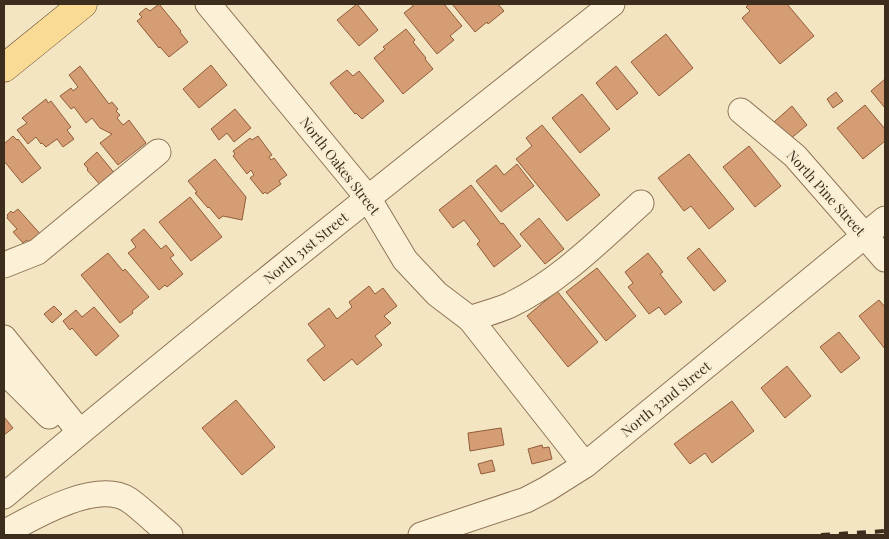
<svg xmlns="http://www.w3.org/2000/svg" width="889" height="539" font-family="'Playfair Display',serif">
  <rect width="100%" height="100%" fill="#f3e4c2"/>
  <g fill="#d59d74" stroke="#915d3a">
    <polygon points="159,4 181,31 180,32 188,42 169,57 160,47 159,48 137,21 142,17 139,14 146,8 150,11"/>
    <polygon points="357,4 378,30 359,46 337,20"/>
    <polygon points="412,4 444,4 462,26 450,36 454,40 437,54 404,13 413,6"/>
    <polygon points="452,4 498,4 504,11 488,24 487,22 475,32"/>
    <polygon points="747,4 787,4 814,36 780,64 742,18 750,11 746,7 748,5"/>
    <polygon points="406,29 415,40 413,42 426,58 425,59 433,69 403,94 374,58 385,49 383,47"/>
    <polygon points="666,34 693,68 659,96 631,62"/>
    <polygon points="211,65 227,85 199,108 183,89"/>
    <polygon points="80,66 109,104 112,102 118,109 116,111 120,115 117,118 123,125 129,120 146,143 118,165 100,143 112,134 100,128 92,118 86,123 74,107 71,109 60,96 71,88 73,91 78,87 69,75"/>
    <polygon points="616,66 638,93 617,110 596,83"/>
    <polygon points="347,70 353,76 359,71 384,101 362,119 356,113 355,114 330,83"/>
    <polygon points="885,79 885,108 871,91"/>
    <polygon points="836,92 843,101 833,108 827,99"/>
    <polygon points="582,94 610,129 580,153 552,118"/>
    <polygon points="46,99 48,103 51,101 71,127 67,130 74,139 63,147 57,139 46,147 42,143 41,144 36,137 28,144 17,130 27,123 22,118"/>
    <polygon points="865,105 885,129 885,141 863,159 837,128"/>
    <polygon points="792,106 807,125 789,140 774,122"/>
    <polygon points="235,109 251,128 234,142 227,133 219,140 211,129"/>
    <polygon points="542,125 600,195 567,221 516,159 532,146 526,138"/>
    <polygon points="13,136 17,140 18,139 41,168 22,183 4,161 4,144"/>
    <polygon points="258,136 272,155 269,157 271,160 274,158 287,175 279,181 281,184 267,194 265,192 263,194 250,178 254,175 251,170 247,174 233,156 235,154 233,151 250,138 252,140"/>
    <polygon points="749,146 781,186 755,207 723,167"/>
    <polygon points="97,152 116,175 102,187 87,170 88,169 84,164"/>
    <polygon points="689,154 734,209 709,229 691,206 684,211 658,178"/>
    <polygon points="215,159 246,197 242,220 223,216 219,219 209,207 208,208 195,193 197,192 188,181"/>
    <polygon points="517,164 534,186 501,212 476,181 496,165 504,175"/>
    <polygon points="471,185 501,224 503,223 521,246 494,267 477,244 480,241 464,220 453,228 439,210"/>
    <polygon points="190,197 222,237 191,261 159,222"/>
    <polygon points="18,209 42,236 32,246 27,240 23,243 13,232 17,229 7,218 8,216 7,215 11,211 13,213"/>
    <polygon points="539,218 564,249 545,264 520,234"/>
    <polygon points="144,229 161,249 166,245 174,255 170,258 183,274 167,287 165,285 159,290 128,253 136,247 131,240"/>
    <polygon points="699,248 726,281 714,291 687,258"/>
    <polygon points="108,253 123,271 125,269 149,297 132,311 133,313 120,323 81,275"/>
    <polygon points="648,253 663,272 660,274 682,302 665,315 659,307 649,314 628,287 633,283 625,272"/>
    <polygon points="597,268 636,316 606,341 566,292"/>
    <polygon points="369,286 375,294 383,288 397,306 384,316 391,323 375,336 382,345 357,365 352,359 324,381 307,360 325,346 308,324 329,308 337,319 352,307 349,302"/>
    <polygon points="557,291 598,342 568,367 527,316"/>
    <polygon points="879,300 885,307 885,349 859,316"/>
    <polygon points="54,306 62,314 52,323 44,314"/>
    <polygon points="94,307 119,336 96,356 72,328 70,330 63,321 76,310 82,317"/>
    <polygon points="839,332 860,358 841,373 820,347"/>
    <polygon points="787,366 811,396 785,418 761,388"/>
    <polygon points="236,400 275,447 242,475 202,428"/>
    <polygon points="732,401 754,431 712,463 705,453 690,464 674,444"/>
    <polygon points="4,417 13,428 4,435"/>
    <polygon points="501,428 504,445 470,451 468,433"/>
    <polygon points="542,445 543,448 549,447 552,459 532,464 528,449"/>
    <polygon points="492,460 495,471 481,474 478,464"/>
  </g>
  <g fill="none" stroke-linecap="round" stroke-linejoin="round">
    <g stroke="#8f7557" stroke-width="27">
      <g id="minor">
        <polyline points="208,4 368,198 405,260 437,294 470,319 585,465"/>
        <polyline points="741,111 795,156 885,259"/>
        <polyline points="4,265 37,252 158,152"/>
        <path d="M470,319C483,314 497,311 510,305C560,281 600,240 641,203"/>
        <polyline points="4,338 80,432"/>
        <polyline points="4,371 49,416"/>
        <path d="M4,496C203,328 408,166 612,4"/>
        <path d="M4,533C33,517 97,479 129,500C142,509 158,525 170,535"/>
        <polyline points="421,535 526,500 547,489 585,465 885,219"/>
      </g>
    </g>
    <g stroke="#5c432c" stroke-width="29">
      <polyline id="major" points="4,68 83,4"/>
    </g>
    <use href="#minor" stroke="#fcf1d7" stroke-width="25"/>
    <use href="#major" stroke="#f9db96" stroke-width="28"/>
    <polyline stroke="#3d2d1d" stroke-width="4" stroke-dasharray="9 9" stroke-linecap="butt" points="821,535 885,531"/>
  </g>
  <g text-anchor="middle" stroke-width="4" stroke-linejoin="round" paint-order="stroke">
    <g font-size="14" fill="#3d2d1d" stroke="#f9eed3">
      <text transform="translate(340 166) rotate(52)" y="5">North Oakes Street</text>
      <text transform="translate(826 193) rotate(48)" y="5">North Pine Street</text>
      <text transform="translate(306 248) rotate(-39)" y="5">North 31st Street</text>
      <text transform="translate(666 399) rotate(-39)" y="5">North 32nd Street</text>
    </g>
  </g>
  <rect width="889" height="539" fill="none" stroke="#3d2d1d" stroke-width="10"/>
</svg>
